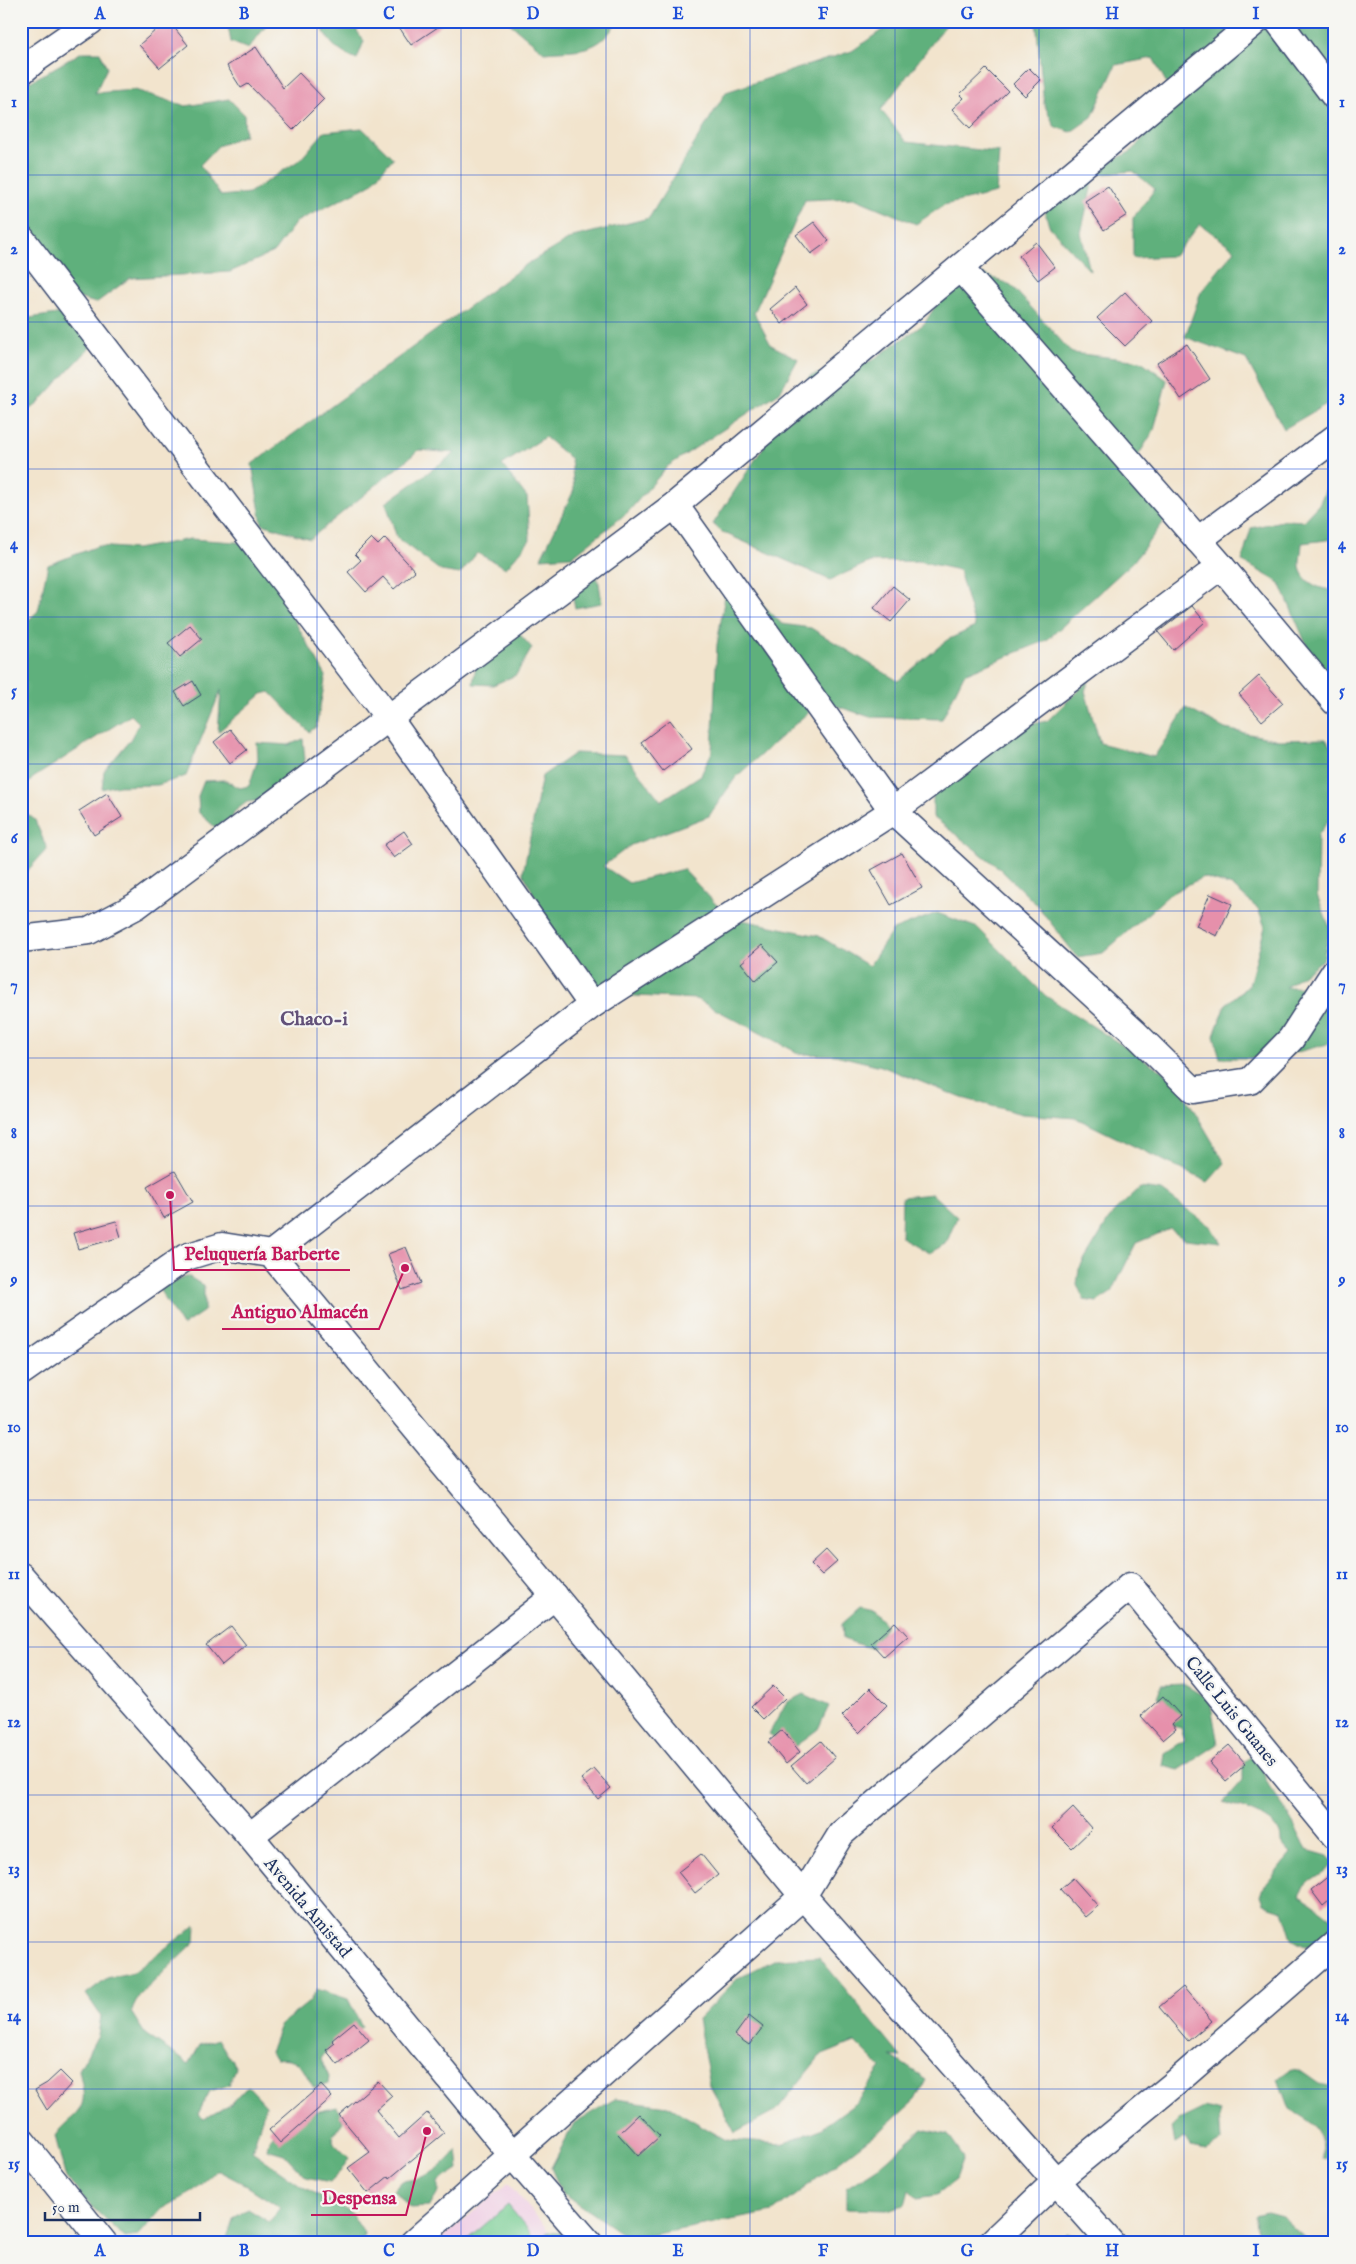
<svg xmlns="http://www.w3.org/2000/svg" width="1356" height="2264" font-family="'IM FELL English',serif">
  <rect width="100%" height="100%" fill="#f6f6f2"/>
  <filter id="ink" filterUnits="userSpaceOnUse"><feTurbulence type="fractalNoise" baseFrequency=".02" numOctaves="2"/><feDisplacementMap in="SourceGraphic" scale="10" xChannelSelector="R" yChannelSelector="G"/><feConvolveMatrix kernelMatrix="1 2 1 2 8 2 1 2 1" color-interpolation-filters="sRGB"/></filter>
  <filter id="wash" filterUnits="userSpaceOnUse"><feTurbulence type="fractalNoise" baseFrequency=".0096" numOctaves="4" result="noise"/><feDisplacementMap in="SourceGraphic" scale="20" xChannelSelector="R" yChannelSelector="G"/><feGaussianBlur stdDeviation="1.12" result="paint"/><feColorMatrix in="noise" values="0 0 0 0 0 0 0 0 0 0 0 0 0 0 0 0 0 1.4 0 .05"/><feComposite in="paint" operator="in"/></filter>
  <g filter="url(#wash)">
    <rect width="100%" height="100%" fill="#f2e4cd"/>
    <polygon fill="#f0d0e5" points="508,2183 559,2243 436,2243"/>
    <polygon fill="#74cc91" stroke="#487e78" points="508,2205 539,2243 463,2243"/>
    <g fill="#5fb07b" stroke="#3d706c">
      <polygon points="227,21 270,21 248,49 231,42"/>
      <path d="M320,21H359L357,31L364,41L357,59C338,53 325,40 320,21Z"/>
      <path d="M507,21H617C599,54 578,49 544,52Z"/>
      <polygon points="895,21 949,21 881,110 906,142 999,152 996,193 944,205 916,224 854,198 805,200 754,313 771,345 798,359 780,392 668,466 628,512 573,556 541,558 574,490 571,459 545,437 502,465 527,497 530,540 506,568 477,553 460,574 441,571 397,538 386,503 455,453 419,450 310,539 262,524 252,464 527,264 573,237 649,218 726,92 852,51"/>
      <polygon points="1036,21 1335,21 1335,399 1284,429 1246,359 1185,337 1201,292 1235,250 1200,224 1174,256 1133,258 1133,218 1155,189 1133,171 1094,175 1081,233 1090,271 1049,226 1041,197 1132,151 1175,99 1153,58 1116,65 1092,117 1071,132 1055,127 1044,104"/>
      <polygon points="82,52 100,52 107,68 95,93 135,90 186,106 229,99 244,114 245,135 218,146 200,165 221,196 249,193 301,159 324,132 362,128 393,158 370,185 296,222 274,252 230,272 130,278 96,303 68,295 21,247 21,87"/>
      <polygon points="983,274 1011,285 1072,353 1141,361 1167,380 1154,430 1136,459 1176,506 1133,562 1047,640 964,674 942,719 870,717 821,701 736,777 709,816 631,845 603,866 629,883 683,869 728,917 819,936 869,966 893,930 937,913 978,928 1046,996 1176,1080 1225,1163 1208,1182 1076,1118 1022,1114 962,1098 881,1066 835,1055 800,1054 696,999 596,994 589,970 569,952 554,934 523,873 542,776 575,753 625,755 661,801 701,775 712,752 717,645 729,570 782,624 811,628 898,681 947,640 975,627 959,570 918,561 870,562 830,580 722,532 713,524 810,376 871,361 924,324 952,280"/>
      <polygon points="21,300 29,318 71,312 101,336 39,402 21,416"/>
      <path d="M1335,470V539L1302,543C1302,550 1299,560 1300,567C1303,583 1321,590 1335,590V679L1312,658L1280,583L1242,561L1251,528L1286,520L1303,521L1319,504Z"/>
      <polygon points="190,539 266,544 287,562 289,611 326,676 316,727 309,732 270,692 262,694 218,732 221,690 186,776 158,785 113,786 102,789 104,771 130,740 139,723 131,715 33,778 21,792 21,627 38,611 48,565 98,546 136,549"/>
      <polygon points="594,573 599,583 602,603 575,608 571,589"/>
      <polygon points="516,630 532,648 516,675 493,685 473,684 477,659"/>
      <polygon points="1089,680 1085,691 1100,743 1154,757 1186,708 1225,729 1279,740 1326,739 1335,754 1335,812 1318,835 1317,895 1330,928 1323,960 1285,987 1335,988 1335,1042 1275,1058 1220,1058 1214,1036 1225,1005 1249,985 1265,927 1258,909 1232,886 1203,877 1170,894 1103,953 1077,957 1037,905 998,867 933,817 933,784 1014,728 1047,721"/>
      <polygon points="303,739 305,760 298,773 256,801 247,802 235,811 232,818 215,827 199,813 198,796 204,781 224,780 240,788 249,786 258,759 257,743 289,745"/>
      <polygon points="21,809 35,820 47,849 21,878"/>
      <polygon points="1140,1188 1162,1191 1211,1227 1221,1243 1186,1239 1170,1229 1136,1243 1112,1292 1097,1302 1084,1300 1077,1284 1079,1269 1113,1213"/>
      <polygon points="932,1194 957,1217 946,1244 929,1253 901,1237 902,1197"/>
      <polygon points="188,1276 204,1286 204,1311 182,1326 159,1289"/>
      <polygon points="860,1608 873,1611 886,1625 873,1649 843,1639 842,1624"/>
      <polygon points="1185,1685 1210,1700 1218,1744 1179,1770 1163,1766 1165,1753 1185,1740 1181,1728 1173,1726 1175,1714 1167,1701 1157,1697 1161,1686"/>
      <polygon points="803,1694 829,1706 818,1729 793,1748 769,1734 786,1703"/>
      <path d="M1252,1756L1258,1760L1259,1758L1266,1781L1289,1815L1307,1850L1328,1856L1334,1864C1321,1877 1310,1877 1300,1894C1311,1904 1324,1910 1335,1921C1335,1934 1322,1948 1307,1946C1302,1946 1296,1941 1292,1939L1283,1910L1264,1904L1261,1896L1264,1887L1291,1854L1281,1843C1283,1818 1243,1809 1224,1802L1243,1780V1763Z"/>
      <path d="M196,1925L195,1942L139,1996L131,2012L145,2034L189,2064L200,2045L218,2039L236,2068L229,2085L210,2091L198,2114L204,2119L231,2104L248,2086L266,2105L252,2151L303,2187L350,2212L364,2233L362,2243H293L291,2237L286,2243H225L234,2218L248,2209L269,2222L281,2208L244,2184L217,2170L191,2193L162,2209L138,2236L125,2238L90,2205L66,2178L55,2136C60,2128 65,2124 72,2118C89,2103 83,2090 79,2070L98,2035L101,2016L86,1994L107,1978L134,1972Z"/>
      <polygon points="819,1957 901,2057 891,2056 926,2079 915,2100 886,2126 773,2212 630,2239 562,2193 551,2168 574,2123 615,2099 668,2106 726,2140 781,2144 821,2129 853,2106 881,2068 855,2042 820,2056 776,2111 735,2133 710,2086 698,2019 738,1978 776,1959"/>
      <path d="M317,1989L348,1999L362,2027L336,2037L321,2059L329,2077L328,2083L314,2088C302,2069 301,2056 276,2059L270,2052L280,2025L309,2002Z"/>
      <path d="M1292,2069L1299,2070L1319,2084L1335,2087V2162L1323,2158C1324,2127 1313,2123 1289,2109L1278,2079Z"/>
      <path d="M337,2107L343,2122L332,2136L334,2143L349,2158L340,2172L330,2182L306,2177L284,2154L267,2149C270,2119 313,2113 337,2107Z"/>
      <polygon points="1204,2108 1219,2112 1221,2141 1207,2150 1191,2147 1185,2138 1175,2144 1172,2127 1179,2120"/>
      <polygon points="922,2129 948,2135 964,2158 956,2180 936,2195 917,2198 909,2190 905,2205 887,2210 846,2209 846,2188 880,2166"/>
      <path d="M457,2149L459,2169L438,2182V2192L429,2207L410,2208L394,2190L402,2181C429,2178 441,2169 457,2149Z"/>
      <polygon points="1267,2212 1282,2216 1311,2243 1287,2243 1258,2231 1255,2215"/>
      <polygon points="547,2232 562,2233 568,2243 541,2243"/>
      <polygon points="1066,2233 1094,2242 1094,2243 1059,2243"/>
    </g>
    <g id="blocks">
      <g fill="#e690ab">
        <polygon points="166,21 169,21 188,45 160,68 139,45"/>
        <polygon points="395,21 447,21 411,45"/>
        <polygon points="256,47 283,88 299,73 324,99 293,130 248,84 241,88 227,66"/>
        <polygon points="1029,68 1041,80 1025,96 1013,84"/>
        <polygon points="986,69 1008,91 970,128 952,109 964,98 960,94"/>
        <polygon points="1108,186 1127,215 1104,230 1085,201"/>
        <polygon points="814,222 829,241 811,254 796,235"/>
        <polygon points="1036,242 1055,267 1038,280 1019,256"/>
        <polygon points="795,288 807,304 782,324 770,309"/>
        <polygon points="1125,292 1152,321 1125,346 1097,318"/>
        <polygon points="1187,344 1210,379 1181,399 1157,363"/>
        <polygon points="371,538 378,545 385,538 415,571 394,589 383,577 366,592 348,572 361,560 355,554"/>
        <polygon points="893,586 910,600 891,622 874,608"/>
        <polygon points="1192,606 1205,622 1173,650 1158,632"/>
        <polygon points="190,625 202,639 180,657 168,643"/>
        <polygon points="1259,676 1283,703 1262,721 1239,694"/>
        <polygon points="193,681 201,695 184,706 175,692"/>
        <polygon points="670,720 692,749 663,771 641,742"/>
        <polygon points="230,729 247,750 230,763 214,742"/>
        <polygon points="107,793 122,817 94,835 79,811"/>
        <polygon points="404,831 413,844 394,858 384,845"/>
        <polygon points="902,853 922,888 891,905 871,870"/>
        <polygon points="1210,894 1232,904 1217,936 1196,926"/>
        <polygon points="762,945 778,962 756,981 741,963"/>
        <polygon points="175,1171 193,1202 164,1218 147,1187"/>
        <polygon points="116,1221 121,1237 78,1249 73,1233"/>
        <polygon points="406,1247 421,1283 402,1290 388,1254"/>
        <polygon points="826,1550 837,1562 822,1575 811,1564"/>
        <polygon points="895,1622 908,1636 884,1657 871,1643"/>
        <polygon points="231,1626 246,1645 222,1665 206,1645"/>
        <polygon points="773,1686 785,1698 763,1719 751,1707"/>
        <polygon points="870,1688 887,1705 859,1733 842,1716"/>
        <polygon points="1163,1696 1181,1716 1172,1724 1176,1729 1163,1740 1141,1716"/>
        <polygon points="782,1730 800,1752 786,1764 768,1742"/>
        <polygon points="821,1741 835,1758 806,1783 791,1766"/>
        <polygon points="1229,1745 1246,1764 1226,1781 1209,1762"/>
        <polygon points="594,1769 611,1788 598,1799 581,1779"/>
        <polygon points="1073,1808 1092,1829 1072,1848 1052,1828"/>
        <polygon points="701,1854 718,1875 695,1893 678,1872"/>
        <polygon points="1335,1871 1335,1896 1323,1906 1311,1890"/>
        <polygon points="1073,1878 1098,1906 1085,1917 1060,1889"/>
        <polygon points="1183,1987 1212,2021 1188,2041 1159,2007"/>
        <polygon points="749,2016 763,2027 749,2045 735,2035"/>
        <polygon points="354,2022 369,2040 338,2065 326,2050 335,2043 332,2040"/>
        <polygon points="60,2071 72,2083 47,2110 35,2090 47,2083"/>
        <polygon points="378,2081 392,2096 376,2110 399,2138 427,2113 444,2133 390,2178 389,2176 368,2193 348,2168 370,2152 339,2115"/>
        <polygon points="321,2085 332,2097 280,2143 269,2130"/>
        <polygon points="639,2114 660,2136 638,2156 618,2134"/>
      </g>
    </g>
  </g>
  <g filter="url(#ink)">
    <use href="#blocks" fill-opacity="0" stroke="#3b4a6f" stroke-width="1"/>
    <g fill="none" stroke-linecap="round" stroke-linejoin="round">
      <g stroke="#3b4a6f" stroke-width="29">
        <g id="minor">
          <polyline points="1278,21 1335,97"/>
          <polyline points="21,72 36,59 91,21"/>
          <polyline points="21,238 388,717 592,1005"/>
          <polyline points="960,268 1221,566 1335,702"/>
          <polyline points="675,505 893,811 1134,1032 1193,1090 1250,1081 1291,1039 1335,971"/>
          <polyline points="1198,540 1335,438"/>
          <polyline points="21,939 89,931 136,906 675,505 1256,21"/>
          <polyline points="271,1254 592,1005 893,811 1221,566"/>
          <polyline points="21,1372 186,1257 222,1246 271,1254 803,1896 1111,2243"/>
          <polyline points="21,1576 250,1836 513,2156 589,2243"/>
          <polyline points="250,1836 555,1596"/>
          <polyline points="21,2140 104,2243"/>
          <polyline points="413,2243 803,1896 841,1834 1130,1586 1335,1836"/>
          <polyline points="991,2243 1057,2180 1173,2085 1335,1944"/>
        </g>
      </g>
      <use href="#minor" stroke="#fff" stroke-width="26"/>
    </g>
  </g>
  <path fill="none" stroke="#1d4ed8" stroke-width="1" stroke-opacity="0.55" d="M172,21V2243M317,21V2243M461,21V2243M606,21V2243M750,21V2243M895,21V2243M1039,21V2243M1184,21V2243M21,175H1335M21,322H1335M21,469H1335M21,617H1335M21,764H1335M21,911H1335M21,1058H1335M21,1206H1335M21,1353H1335M21,1500H1335M21,1647H1335M21,1795H1335M21,1942H1335M21,2089H1335"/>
  <g text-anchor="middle" stroke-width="4.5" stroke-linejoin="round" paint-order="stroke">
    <g font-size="18" fill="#1b2f5e" stroke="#f6f6f2">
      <text transform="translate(1232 1711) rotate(51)" y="6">Calle Luis Guanes</text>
      <text transform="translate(308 1907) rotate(50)" y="6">Avenida Amistad</text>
    </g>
    <g font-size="20" font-weight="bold" fill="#625179" stroke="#f6f6f2">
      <text x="314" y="1025">Chaco-i</text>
    </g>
  </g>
  <path fill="none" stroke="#c2185b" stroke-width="2" d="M170 1195L174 1270H350M405 1268L379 1329H222M427 2131L406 2215H311"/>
  <g fill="#c2185b" stroke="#f6f6f2" stroke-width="2">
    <circle cx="170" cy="1195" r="5"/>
    <circle cx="405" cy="1268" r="5"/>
    <circle cx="427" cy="2131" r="5"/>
  </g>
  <g font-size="19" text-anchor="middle" font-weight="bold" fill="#c2185b" stroke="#f6f6f2" stroke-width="4.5" stroke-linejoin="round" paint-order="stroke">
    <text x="262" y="1260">Peluquería Barberte</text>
    <text x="300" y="1318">Antiguo Almacén</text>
    <text x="359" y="2204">Despensa</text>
  </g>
  <rect width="1356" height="2264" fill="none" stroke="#f6f6f2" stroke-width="55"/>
  <path d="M45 2212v8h155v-8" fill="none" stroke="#1b2f5e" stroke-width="2.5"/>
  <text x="52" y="2212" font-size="15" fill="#1b2f5e" stroke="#f6f6f2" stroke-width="4" paint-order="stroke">50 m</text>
  <rect x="28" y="28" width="1300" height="2208" fill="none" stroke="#1d4ed8" stroke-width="2"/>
  <g font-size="16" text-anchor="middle" font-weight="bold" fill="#1d4ed8">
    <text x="100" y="19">A</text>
    <text x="244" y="19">B</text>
    <text x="389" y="19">C</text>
    <text x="533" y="19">D</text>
    <text x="678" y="19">E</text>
    <text x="823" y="19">F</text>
    <text x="967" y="19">G</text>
    <text x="1112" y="19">H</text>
    <text x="1256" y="19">I</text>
    <text x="14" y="107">1</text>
    <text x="1342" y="107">1</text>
    <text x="14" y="254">2</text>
    <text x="1342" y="254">2</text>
    <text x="14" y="401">3</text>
    <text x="1342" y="401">3</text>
    <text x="14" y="549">4</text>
    <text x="1342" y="549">4</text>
    <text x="14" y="696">5</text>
    <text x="1342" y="696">5</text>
    <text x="14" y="843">6</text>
    <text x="1342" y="843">6</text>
    <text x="14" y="990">7</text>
    <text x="1342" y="990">7</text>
    <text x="14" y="1138">8</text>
    <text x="1342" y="1138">8</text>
    <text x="14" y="1285">9</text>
    <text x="1342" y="1285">9</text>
    <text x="14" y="1432">10</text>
    <text x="1342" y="1432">10</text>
    <text x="14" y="1579">11</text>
    <text x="1342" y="1579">11</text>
    <text x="14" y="1727">12</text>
    <text x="1342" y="1727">12</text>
    <text x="14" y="1874">13</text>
    <text x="1342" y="1874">13</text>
    <text x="14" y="2021">14</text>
    <text x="1342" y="2021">14</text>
    <text x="14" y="2169">15</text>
    <text x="1342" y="2169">15</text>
    <text x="100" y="2256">A</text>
    <text x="244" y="2256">B</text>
    <text x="389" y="2256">C</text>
    <text x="533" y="2256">D</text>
    <text x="678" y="2256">E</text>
    <text x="823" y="2256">F</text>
    <text x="967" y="2256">G</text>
    <text x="1112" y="2256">H</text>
    <text x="1256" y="2256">I</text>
  </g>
</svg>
